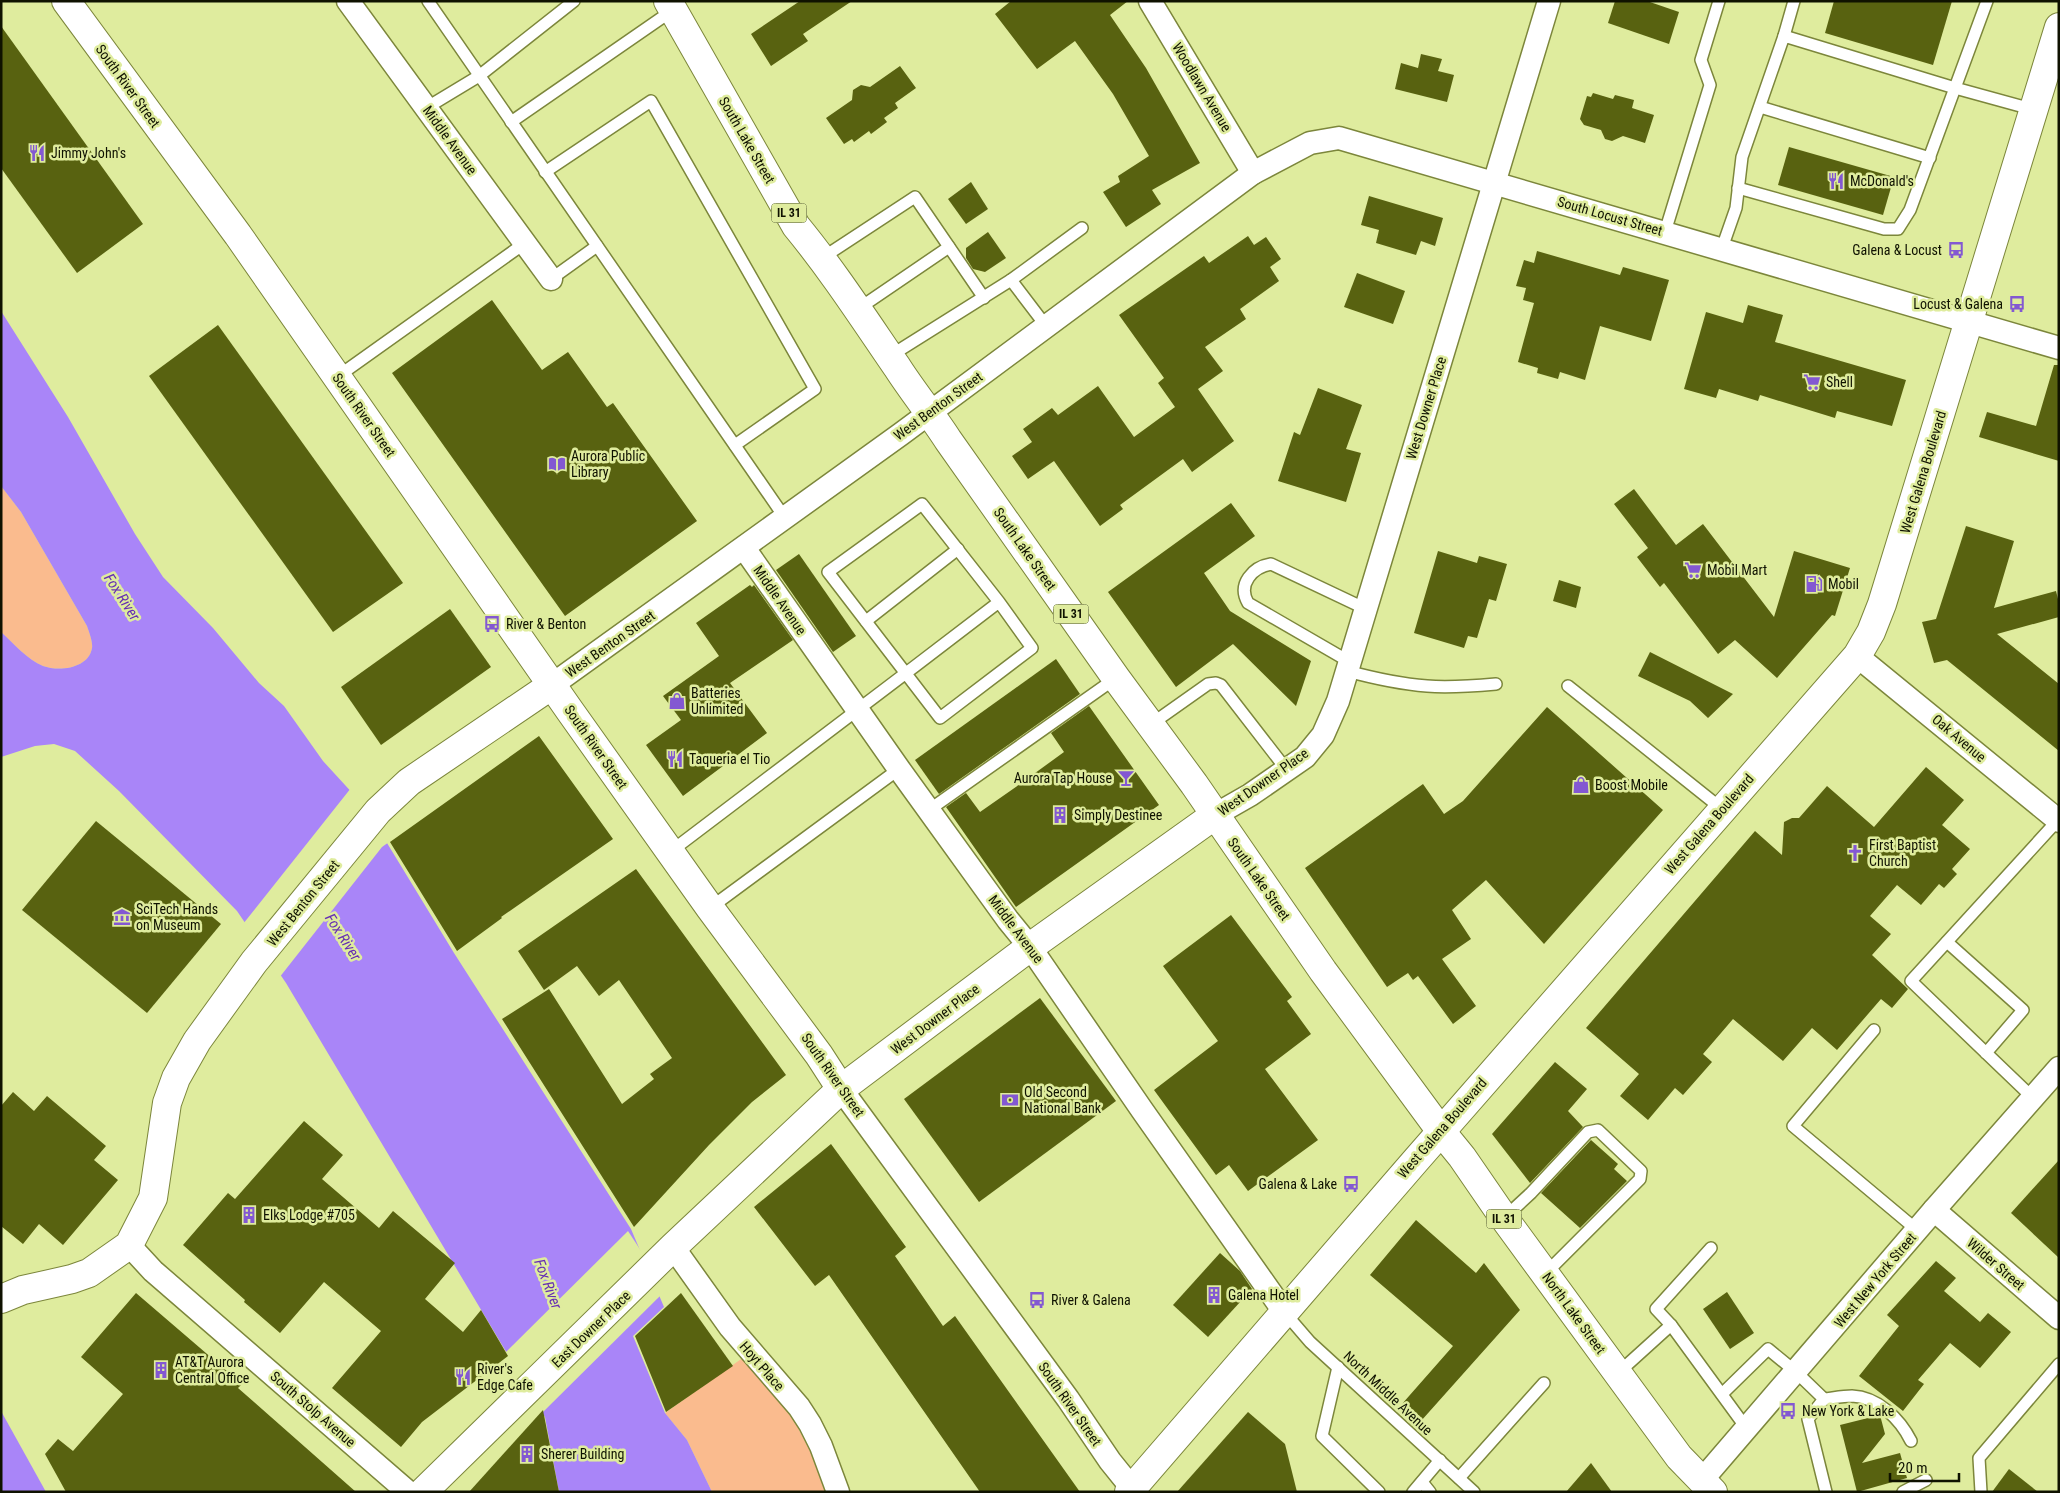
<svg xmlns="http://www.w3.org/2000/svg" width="2060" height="1493" font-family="'Roboto Condensed',sans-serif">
  <rect width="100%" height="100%" fill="#dfec9e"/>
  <g fill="#fabb8e">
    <path d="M1,486L21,512L87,626C89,632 93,642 92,648C89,668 60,672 43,666C28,660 13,643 1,632Z"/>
    <polygon points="744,1357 792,1416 810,1451 825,1492 712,1492 687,1440 665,1413"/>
  </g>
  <g fill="#a985f8">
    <path d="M1,311L68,417L135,534L163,577L213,628L259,683L284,706L323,761L356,797L372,827L387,843L454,953L631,1229L664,1307L633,1336L665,1413L687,1440L712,1492H559L545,1417L286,983L237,911L119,791L75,751L54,744L35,746L1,757V632C13,643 28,660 43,666C60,672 89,668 92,648C93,642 89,632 87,626L21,512L1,486Z"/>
    <polygon points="1,1411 46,1492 1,1492"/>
  </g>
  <g fill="#dfec9e">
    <polygon points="351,788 358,796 374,826 389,842 382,847 279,978 243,924"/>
    <polygon points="628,1231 645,1257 661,1295 541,1414 504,1354"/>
  </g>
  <g fill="#586210">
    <polygon points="800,1 852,1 803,34 808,41 771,66 751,34"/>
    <polygon points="1011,1 1128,1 1110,15 1146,68 1200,163 1152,190 1161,204 1126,227 1103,192 1120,182 1118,176 1149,156 1113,94 1075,41 1037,69 995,14"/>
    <polygon points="1615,1 1647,1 1679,12 1669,44 1608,23"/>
    <polygon points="1834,1 1952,1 1933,65 1825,33"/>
    <polygon points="1,26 143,224 77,273 1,168"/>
    <polygon points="1421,54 1442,59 1438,71 1454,75 1447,102 1395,89 1401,63 1418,68"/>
    <polygon points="900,66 916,88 895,103 898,108 884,118 887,122 871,134 869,131 854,142 852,139 844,144 826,118 852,100 853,90 861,85 870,87"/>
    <polygon points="1593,93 1613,99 1615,95 1634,100 1632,108 1654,115 1645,143 1623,136 1612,141 1605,139 1601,130 1584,125 1580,119 1587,96 1591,97"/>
    <polygon points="1789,147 1894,177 1883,215 1778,185"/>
    <polygon points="971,182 988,209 966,224 948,199"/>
    <polygon points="1369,196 1443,218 1435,246 1421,241 1416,255 1376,243 1379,230 1361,225"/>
    <polygon points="988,232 1006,258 985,272 973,269 966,258 966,248"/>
    <polygon points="1248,236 1254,245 1266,237 1281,259 1270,267 1279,281 1240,309 1246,319 1205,347 1223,371 1198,389 1234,441 1192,472 1183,459 1120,505 1123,509 1100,526 1054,461 1028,479 1012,456 1032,442 1023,429 1052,408 1058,415 1098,386 1134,437 1175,407 1158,383 1164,378 1119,315 1204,256 1209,263"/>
    <polygon points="1537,251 1620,275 1623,267 1669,280 1651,341 1600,326 1585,380 1560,372 1558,379 1537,373 1538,368 1518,362 1534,303 1523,300 1526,288 1516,286 1524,260 1534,263"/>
    <polygon points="1357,273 1405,291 1393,324 1344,307"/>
    <polygon points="492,300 542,370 568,352 607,407 613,403 697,521 565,616 392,373"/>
    <polygon points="1748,305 1783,315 1775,342 1906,380 1892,426 1837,411 1835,418 1760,395 1758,401 1719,389 1716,398 1684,389 1706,312 1743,323"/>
    <polygon points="218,325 403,583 333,632 149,376"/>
    <polygon points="2054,365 2059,365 2059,461 1979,437 1987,412 2036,426"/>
    <polygon points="1318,388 1362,405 1346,449 1361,453 1346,502 1278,481 1294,432 1300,435"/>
    <polygon points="1634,489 1676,545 1703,524 1774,617 1794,551 1850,568 1835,616 1832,615 1777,678 1735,640 1718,654 1664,583 1660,587 1637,557 1648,548 1614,504"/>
    <polygon points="1231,503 1255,536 1204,573 1230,611 1311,661 1296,706 1233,644 1176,687 1108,592"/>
    <polygon points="1966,526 2014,541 1994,608 2056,591 2059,603 2059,617 1997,634 2059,684 2059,751 1947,660 1934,663 1922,622 1936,619"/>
    <polygon points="1438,551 1477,563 1479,556 1507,564 1496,601 1489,599 1477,638 1468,636 1464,648 1414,633"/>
    <polygon points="799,554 856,636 833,652 776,570"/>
    <polygon points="1559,580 1581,587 1576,608 1553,601"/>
    <polygon points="750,585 752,587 754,585 793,640 730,683 767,733 683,796 646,745 681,720 663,696 719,656 696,623"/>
    <polygon points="450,609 491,667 381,745 341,687"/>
    <polygon points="1650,652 1733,694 1708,718 1690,701 1638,676"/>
    <polygon points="1056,659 1080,694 939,794 915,760"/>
    <polygon points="1089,706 1159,805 1016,907 946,807 966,793 980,812 1020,784 1064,752 1051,733"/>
    <polygon points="1547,707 1663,810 1544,944 1486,880 1452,910 1471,939 1442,959 1476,1006 1453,1024 1418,976 1413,980 1408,973 1387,987 1305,868 1423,784 1444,814 1463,801"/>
    <polygon points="539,736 613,839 501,917 502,918 457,951 390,842"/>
    <polygon points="1926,767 1964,800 1942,825 1970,849 1952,869 1957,874 1944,888 1939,884 1921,905 1897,885 1870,916 1891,934 1872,955 1908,989 1892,1008 1881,999 1837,1050 1812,1028 1783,1061 1733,1019 1703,1054 1712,1062 1683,1095 1675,1088 1648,1120 1620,1096 1639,1074 1586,1028 1755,831 1782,855 1784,822 1792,818 1799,818 1827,786 1874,827"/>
    <polygon points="96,821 221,924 147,1013 22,910"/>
    <polygon points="636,869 786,1075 752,1102 709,1145 634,1227 502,1019 549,989 622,1104 654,1079 650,1074 672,1058 619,980 599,996 577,966 544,990 518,951"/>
    <polygon points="1231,915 1292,997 1287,1001 1311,1034 1265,1069 1318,1140 1248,1191 1229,1165 1216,1175 1154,1090 1218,1041 1163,966"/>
    <polygon points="1040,998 1116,1101 979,1202 904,1099"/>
    <polygon points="1555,1062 1587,1089 1568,1111 1583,1127 1530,1183 1492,1134"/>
    <polygon points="13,1092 34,1111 47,1096 106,1146 94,1160 118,1180 63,1245 39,1224 23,1244 1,1226 1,1106"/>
    <polygon points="304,1121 343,1155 322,1179 379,1228 393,1211 455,1263 425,1299 463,1332 481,1310 508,1356 422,1422 401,1447 332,1388 381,1331 324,1282 280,1333 244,1302 245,1300 183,1245 228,1193 235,1199"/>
    <polygon points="1591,1140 1618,1164 1614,1169 1627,1181 1580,1228 1541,1193"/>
    <polygon points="831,1144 906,1247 895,1256 943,1326 955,1316 1080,1492 980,1492 829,1275 815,1286 754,1207"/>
    <polygon points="2059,1160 2059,1258 2011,1213"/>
    <polygon points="1416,1220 1476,1273 1484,1263 1520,1310 1421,1421 1402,1404 1453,1346 1370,1275"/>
    <polygon points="1220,1253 1240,1271 1252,1289 1208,1337 1173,1305"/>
    <polygon points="1936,1261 1956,1278 1944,1291 1980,1322 1988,1313 2011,1332 1980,1368 1950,1343 1918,1380 1924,1384 1903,1411 1859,1376 1899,1326 1887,1315"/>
    <polygon points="1727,1292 1754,1333 1730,1349 1703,1309"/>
    <polygon points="136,1293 242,1384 238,1388 356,1492 66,1492 45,1454 58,1439 73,1451 123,1394 81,1357"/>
    <polygon points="681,1293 733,1366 666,1412 635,1336"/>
    <polygon points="543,1410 559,1492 469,1492"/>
    <polygon points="1248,1412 1285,1444 1297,1492 1177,1492"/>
    <polygon points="1880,1415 1885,1434 1862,1463 1900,1453 1907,1478 1857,1492 1840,1425"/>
    <polygon points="1591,1463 1612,1492 1566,1492"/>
    <polygon points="2009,1469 2038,1492 1992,1492"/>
  </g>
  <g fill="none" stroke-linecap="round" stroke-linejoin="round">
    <g stroke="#7c863b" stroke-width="14">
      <g id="lane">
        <polyline points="428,1 785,518"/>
        <polyline points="1784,36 1794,1"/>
        <polyline points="1760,107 1930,158"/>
        <polyline points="426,108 479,76 574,1"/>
        <polyline points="511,122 673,10"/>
        <polyline points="545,172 651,101 815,389 735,445"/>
        <polyline points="1738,188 1884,229 1898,229 1910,210 1987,1"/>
        <polyline points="1665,232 1710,85 1701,60 1719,1"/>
        <polyline points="1722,248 1736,208 1742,157 1784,36 1955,88 2035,110"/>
        <polyline points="822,258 915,197 984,298"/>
        <polyline points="551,279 597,246"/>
        <polyline points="858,309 949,247"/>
        <polyline points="1046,326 1011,280 1082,228"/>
        <polyline points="890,356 1011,280"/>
        <polyline points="337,377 525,243"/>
        <polyline points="866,621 958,549"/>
        <path d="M1350,662L1248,603C1237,584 1253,567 1271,564L1366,609"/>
        <path d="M1347,671C1373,678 1400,684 1427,686C1450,688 1473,686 1496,684"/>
        <polyline points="1568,686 1722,809"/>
        <polyline points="1150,725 1208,684 1216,683 1221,685 1286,769"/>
        <polyline points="929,810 1116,678"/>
        <path d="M670,852C780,768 890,686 999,602L922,504L828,572L940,718L1032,648L999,602"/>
        <polyline points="710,908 899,769"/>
        <polyline points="1947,942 2023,1010 1986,1053"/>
        <polyline points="1874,1030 1793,1126 1917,1230"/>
        <polyline points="2032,1097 1911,981 2058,820"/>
        <polyline points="1504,1218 1531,1193 1588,1132 1598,1130 1641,1171 1640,1179 1545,1274"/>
        <polyline points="1285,1313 1310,1342 1474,1492"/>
        <polyline points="1671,1325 1747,1429"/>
        <polyline points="1338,1367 1322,1436 1379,1492"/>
        <polyline points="1618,1373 1671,1325 1656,1309 1711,1248"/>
        <path d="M1722,1394L1768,1349L1796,1372L1824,1399C1833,1398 1843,1396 1852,1396C1878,1397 1900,1419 1911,1441"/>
        <polyline points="1824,1399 1808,1419 1826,1492"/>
        <polyline points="1459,1478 1544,1383"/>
        <polyline points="1422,1482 1430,1492"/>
        <polyline points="1413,1492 1440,1460"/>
        <polyline points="1903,1492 1926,1480"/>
        <polyline points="1981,1492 1979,1458 2059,1364"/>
      </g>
    </g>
    <g stroke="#7c863b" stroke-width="25">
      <g id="street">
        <polyline points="348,1 551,279"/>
        <polyline points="1150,1 1253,173"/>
        <polyline points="744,548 899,769 1008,920 1030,947 1142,1110 1285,1313"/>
        <polyline points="1857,656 2059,821"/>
        <polyline points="552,685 901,434 1253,173 1310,143 1339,138 2059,348"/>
        <polyline points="1215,815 1250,795 1305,757 1323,735 1338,701 1549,1"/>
        <polyline points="841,1089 1068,1399 1110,1461 1135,1492"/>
        <polyline points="1934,1210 2059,1318"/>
        <polyline points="129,1245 153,1271 408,1492"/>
        <polyline points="673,1247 730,1327 799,1407 810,1424 821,1446 838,1492"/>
        <polyline points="1702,1480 1934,1210 2059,1068"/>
      </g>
    </g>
    <g stroke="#7c863b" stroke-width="30">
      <g id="secondary">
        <polyline points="66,1 238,235 570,711 710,908 819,1055 841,1089"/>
        <polyline points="1,1299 23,1290 72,1279 89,1273 129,1245 153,1198 167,1103 176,1078 197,1041 254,962 378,811 409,782 552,685"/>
        <polyline points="423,1492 673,1247 841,1089 1030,947 1215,815"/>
      </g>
    </g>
    <g stroke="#7c863b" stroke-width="30">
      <g id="primary">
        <path d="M668,1L796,226C833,271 864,319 897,367C913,392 932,415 948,440L1116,678L1194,784L1323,971L1440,1130L1462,1157L1504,1218L1679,1457L1713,1492"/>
        <path d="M1129,1492C1370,1212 1613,933 1857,656L1871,632L1882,604L2059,27"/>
      </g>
    </g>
    <use href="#lane" stroke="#fff" stroke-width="11"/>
    <use href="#street" stroke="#fff" stroke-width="22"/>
    <use href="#secondary" stroke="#fff" stroke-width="28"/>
    <use href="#primary" stroke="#fff" stroke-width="28"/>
  </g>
  <defs>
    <g id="restaurant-bare" transform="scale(1.35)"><path d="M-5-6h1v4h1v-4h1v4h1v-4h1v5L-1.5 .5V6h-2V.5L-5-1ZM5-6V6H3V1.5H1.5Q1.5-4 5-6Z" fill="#8358d2" stroke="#dfec9e" stroke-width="2.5" paint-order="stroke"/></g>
    <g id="bus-bare" transform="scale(1.35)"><path d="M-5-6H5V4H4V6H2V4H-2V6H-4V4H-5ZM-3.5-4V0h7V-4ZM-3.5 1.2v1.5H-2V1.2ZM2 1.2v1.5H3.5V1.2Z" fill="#8358d2" stroke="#dfec9e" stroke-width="2.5" paint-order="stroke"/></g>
    <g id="supermarket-bare" transform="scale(1.35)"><path d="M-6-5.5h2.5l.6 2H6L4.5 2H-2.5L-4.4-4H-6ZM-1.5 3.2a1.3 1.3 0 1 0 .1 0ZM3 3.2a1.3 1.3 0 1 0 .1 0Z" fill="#8358d2" stroke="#dfec9e" stroke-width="2.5" paint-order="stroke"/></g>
    <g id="library-bare" transform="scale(1.35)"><path d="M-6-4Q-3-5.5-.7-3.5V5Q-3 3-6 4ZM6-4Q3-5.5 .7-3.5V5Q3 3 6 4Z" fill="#8358d2" stroke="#dfec9e" stroke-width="2.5" paint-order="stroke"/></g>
    <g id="fuel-bare" transform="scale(1.35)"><path d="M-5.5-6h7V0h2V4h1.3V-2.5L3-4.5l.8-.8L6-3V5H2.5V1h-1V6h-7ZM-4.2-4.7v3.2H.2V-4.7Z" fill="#8358d2" stroke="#dfec9e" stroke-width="2.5" paint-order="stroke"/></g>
    <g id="shop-bare" transform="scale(1.35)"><path d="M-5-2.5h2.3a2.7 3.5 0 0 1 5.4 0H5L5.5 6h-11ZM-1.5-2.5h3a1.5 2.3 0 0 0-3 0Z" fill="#8358d2" stroke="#dfec9e" stroke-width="2.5" paint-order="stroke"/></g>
    <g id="bar-bare" transform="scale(1.35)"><path d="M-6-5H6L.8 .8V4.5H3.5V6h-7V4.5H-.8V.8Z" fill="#8358d2" stroke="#dfec9e" stroke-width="2.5" paint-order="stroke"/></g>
    <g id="building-bare" transform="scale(1.35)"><path d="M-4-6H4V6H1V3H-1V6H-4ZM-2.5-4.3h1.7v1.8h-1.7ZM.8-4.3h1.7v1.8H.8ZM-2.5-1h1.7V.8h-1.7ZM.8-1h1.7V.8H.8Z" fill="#8358d2" stroke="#dfec9e" stroke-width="2.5" paint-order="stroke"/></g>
    <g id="church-bare" transform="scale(1.35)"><path d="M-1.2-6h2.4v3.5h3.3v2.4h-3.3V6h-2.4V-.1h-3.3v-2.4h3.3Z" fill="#8358d2" stroke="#dfec9e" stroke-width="2.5" paint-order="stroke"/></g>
    <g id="museum-bare" transform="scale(1.35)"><path d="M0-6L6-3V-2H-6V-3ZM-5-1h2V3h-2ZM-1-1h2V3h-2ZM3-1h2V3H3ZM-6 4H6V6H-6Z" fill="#8358d2" stroke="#dfec9e" stroke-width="2.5" paint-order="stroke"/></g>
    <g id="bank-bare" transform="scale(1.35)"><path d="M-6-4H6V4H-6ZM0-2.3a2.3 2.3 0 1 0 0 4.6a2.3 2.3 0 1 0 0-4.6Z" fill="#8358d2" stroke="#dfec9e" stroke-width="2.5" paint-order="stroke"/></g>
  </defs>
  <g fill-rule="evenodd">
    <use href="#restaurant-bare" x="37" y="153"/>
    <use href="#restaurant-bare" x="1836" y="181"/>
    <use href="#bus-bare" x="1956" y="250"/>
    <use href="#bus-bare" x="2017" y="304"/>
    <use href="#supermarket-bare" x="1812" y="382"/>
    <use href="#library-bare" x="557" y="464"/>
    <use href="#supermarket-bare" x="1693" y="570"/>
    <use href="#fuel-bare" x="1814" y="584"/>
    <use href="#bus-bare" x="492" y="624"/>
    <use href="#shop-bare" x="677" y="701"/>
    <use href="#restaurant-bare" x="675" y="759"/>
    <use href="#bar-bare" x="1126" y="778"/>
    <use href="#shop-bare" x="1581" y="785"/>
    <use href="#building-bare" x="1060" y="815"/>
    <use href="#church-bare" x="1855" y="853"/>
    <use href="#museum-bare" x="122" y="917"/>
    <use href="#bank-bare" x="1010" y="1100"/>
    <use href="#bus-bare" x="1351" y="1184"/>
    <use href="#building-bare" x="249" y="1215"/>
    <use href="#building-bare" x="1214" y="1295"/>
    <use href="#bus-bare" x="1037" y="1300"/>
    <use href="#building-bare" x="161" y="1370"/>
    <use href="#restaurant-bare" x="463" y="1377"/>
    <use href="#bus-bare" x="1788" y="1411"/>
    <use href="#building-bare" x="527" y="1454"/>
  </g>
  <g text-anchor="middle" stroke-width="5" stroke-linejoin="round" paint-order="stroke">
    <g fill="#dfec9e" stroke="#4d532f" stroke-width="1">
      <rect x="771.5" y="203.5" width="35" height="19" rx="4"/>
      <rect x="1053.5" y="604.5" width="35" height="19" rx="4"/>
      <rect x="1486.5" y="1209.5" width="35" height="19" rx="4"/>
    </g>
    <g font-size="12" font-weight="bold" fill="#0f1200">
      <text x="789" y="217">IL 31</text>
      <text x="1071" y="618">IL 31</text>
      <text x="1504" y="1223">IL 31</text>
    </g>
    <g font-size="14" fill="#0f1200" stroke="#dfec9e">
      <text transform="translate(128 86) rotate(54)" y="5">South River Street</text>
      <text transform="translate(1202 87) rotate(59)" y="5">Woodlawn Avenue</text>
      <text transform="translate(450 140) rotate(54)" y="5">Middle Avenue</text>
      <text transform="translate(747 140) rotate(60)" y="5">South Lake Street</text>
      <text transform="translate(1610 216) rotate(16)" y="5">South Locust Street</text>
      <text transform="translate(938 406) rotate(-36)" y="5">West Benton Street</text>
      <text transform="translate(1426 408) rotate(-73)" y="5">West Downer Place</text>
      <text transform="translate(364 415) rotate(55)" y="5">South River Street</text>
      <text transform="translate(1923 472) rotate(-73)" y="5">West Galena Boulevard</text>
      <text transform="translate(1025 549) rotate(55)" y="5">South Lake Street</text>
      <text transform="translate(780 600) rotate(55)" y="5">Middle Avenue</text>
      <text transform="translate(610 644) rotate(-35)" y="5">West Benton Street</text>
      <text transform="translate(1959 738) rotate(40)" y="5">Oak Avenue</text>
      <text transform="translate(596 747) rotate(55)" y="5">South River Street</text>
      <text transform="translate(1263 782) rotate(-35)" y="5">West Downer Place</text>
      <text transform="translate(1709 824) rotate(-49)" y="5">West Galena Boulevard</text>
      <text transform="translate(1259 879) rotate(55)" y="5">South Lake Street</text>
      <text transform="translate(303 903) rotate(-51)" y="5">West Benton Street</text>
      <text transform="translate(1016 929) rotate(53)" y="5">Middle Avenue</text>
      <text transform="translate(935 1019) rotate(-37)" y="5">West Downer Place</text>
      <text transform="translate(833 1075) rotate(55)" y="5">South River Street</text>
      <text transform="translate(1442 1128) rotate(-49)" y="5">West Galena Boulevard</text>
      <text transform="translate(1996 1264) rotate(41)" y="5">Wilder Street</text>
      <text transform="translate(1875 1280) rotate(-50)" y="5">West New York Street</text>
      <text transform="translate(1574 1313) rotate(54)" y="5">North Lake Street</text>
      <text transform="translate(591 1329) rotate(-44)" y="5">East Downer Place</text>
      <text transform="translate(762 1366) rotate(49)" y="5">Hoyt Place</text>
      <text transform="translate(1388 1393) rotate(43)" y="5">North Middle Avenue</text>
      <text transform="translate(1070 1404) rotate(55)" y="5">South River Street</text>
      <text transform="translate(313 1409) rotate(41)" y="5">South Stolp Avenue</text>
    </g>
    <g font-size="14" fill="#0f1200" stroke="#dfec9e" text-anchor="start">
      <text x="51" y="158">Jimmy John's</text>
      <text x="1850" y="186">McDonald's</text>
      <text x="1942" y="255" text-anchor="end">Galena &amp; Locust</text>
      <text x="2003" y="309" text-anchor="end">Locust &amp; Galena</text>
      <text x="1826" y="387">Shell</text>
      <text x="571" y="461">Aurora Public<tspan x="571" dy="16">Library</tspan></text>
      <text x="1707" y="575">Mobil Mart</text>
      <text x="1828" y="589">Mobil</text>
      <text x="506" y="629">River &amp; Benton</text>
      <text x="691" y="698">Batteries<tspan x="691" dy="16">Unlimited</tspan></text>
      <text x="689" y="764">Taqueria el Tio</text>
      <text x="1112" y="783" text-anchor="end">Aurora Tap House</text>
      <text x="1595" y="790">Boost Mobile</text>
      <text x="1074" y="820">Simply Destinee</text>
      <text x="1869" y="850">First Baptist<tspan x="1869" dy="16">Church</tspan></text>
      <text x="136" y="914">SciTech Hands<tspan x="136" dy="16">on Museum</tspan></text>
      <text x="1024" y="1097">Old Second<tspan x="1024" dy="16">National Bank</tspan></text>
      <text x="1337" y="1189" text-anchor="end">Galena &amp; Lake</text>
      <text x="263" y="1220">Elks Lodge #705</text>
      <text x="1228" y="1300">Galena Hotel</text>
      <text x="1051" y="1305">River &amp; Galena</text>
      <text x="175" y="1367">AT&amp;T Aurora<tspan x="175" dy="16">Central Office</tspan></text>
      <text x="477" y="1374">River's<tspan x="477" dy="16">Edge Cafe</tspan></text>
      <text x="1802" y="1416">New York &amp; Lake</text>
      <text x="541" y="1459">Sherer Building</text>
    </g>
    <g font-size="15" font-style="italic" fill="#652db3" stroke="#dfec9e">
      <text transform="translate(122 597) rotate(57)" y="5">Fox River</text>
      <text transform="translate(343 937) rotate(57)" y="5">Fox River</text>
      <text transform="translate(548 1284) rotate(69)" y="5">Fox River</text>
    </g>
  </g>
  <rect width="2060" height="1493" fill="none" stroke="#0f1200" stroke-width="5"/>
  <path d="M1890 1473v8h69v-8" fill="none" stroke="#0f1200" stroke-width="2.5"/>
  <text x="1898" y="1473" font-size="15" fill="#0f1200" stroke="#dfec9e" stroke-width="4" paint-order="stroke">20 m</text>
</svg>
